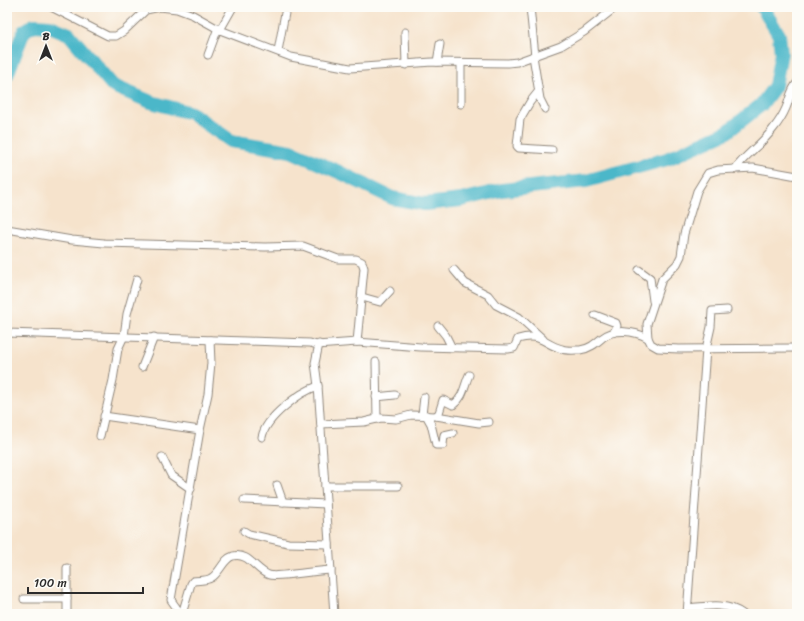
<svg xmlns="http://www.w3.org/2000/svg" width="804" height="621" font-family="Sriracha,sans-serif">
  <rect width="100%" height="100%" fill="#fdfcf7"/>
  <filter id="ink" filterUnits="userSpaceOnUse"><feTurbulence type="fractalNoise" baseFrequency=".025" numOctaves="2"/><feDisplacementMap in="SourceGraphic" scale="8" xChannelSelector="R" yChannelSelector="G"/><feConvolveMatrix kernelMatrix="1 2 1 2 8 2 1 2 1" color-interpolation-filters="sRGB"/></filter>
  <filter id="wash" filterUnits="userSpaceOnUse"><feTurbulence type="fractalNoise" baseFrequency=".012" numOctaves="4" result="noise"/><feDisplacementMap in="SourceGraphic" scale="16" xChannelSelector="R" yChannelSelector="G"/><feGaussianBlur stdDeviation="0.9" result="paint"/><feColorMatrix in="noise" values="0 0 0 0 0 0 0 0 0 0 0 0 0 0 0 0 0 1.4 0 .05"/><feComposite in="paint" operator="in"/></filter>
  <g filter="url(#wash)">
    <rect width="100%" height="100%" fill="#f6e3cc"/>
    <g fill="none" stroke-linecap="round" stroke-linejoin="round">
      <polyline stroke="#4cb7c9" stroke-width="14" points="7,75 24,31 34,25 50,26 69,34 113,86 151,102 191,113 231,141 291,151 339,172 392,198 425,204 461,200 502,190 586,181 667,159 727,132 761,105 775,86 781,53 779,35 762,7"/>
    </g>
  </g>
  <g filter="url(#ink)">
    <g fill="none" stroke-linecap="round" stroke-linejoin="round">
      <g stroke="#90877c" stroke-width="9">
        <g id="minor">
          <polyline points="51,7 108,36 116,36 124,31 146,10 160,7 177,9 193,15 220,30 291,57 350,68 432,62 508,63 517,62 561,46 584,32 616,7"/>
          <polyline points="530,7 535,56"/>
          <polyline points="220,30 233,7"/>
          <polyline points="405,32 406,65"/>
          <polyline points="278,51 285,13"/>
          <polyline points="208,55 218,28"/>
          <polyline points="533,56 540,99 545,109"/>
          <polyline points="437,62 440,44"/>
          <polyline points="538,92 530,102 520,119 517,146 519,148 552,150"/>
          <polyline points="461,104 461,63"/>
          <path d="M735,169C746,154 762,144 773,129C778,123 783,115 786,108C790,99 790,91 797,83"/>
          <polyline points="797,176 753,168 718,170 708,173 697,191 684,234 681,256 677,264 662,279 647,324 648,338 651,344 658,348 679,349 797,348"/>
          <polyline points="7,229 72,240 104,243 265,247 303,246 338,259 356,259 362,262 364,268 357,342"/>
          <polyline points="454,270 465,283 488,295 496,305 519,317 543,339"/>
          <polyline points="639,270 650,278 653,301"/>
          <polyline points="362,297 380,302 390,291"/>
          <polyline points="595,315 616,323 617,326 614,332"/>
          <polyline points="438,326 446,336 452,348"/>
          <path d="M7,333L310,343L317,345L357,342L421,347L508,349L514,348L518,339C541,332 543,344 562,349C567,351 575,350 580,350C589,349 595,344 602,338C615,328 634,331 648,338"/>
          <polyline points="319,344 315,363 318,386 334,614"/>
          <polyline points="376,362 377,419"/>
          <polyline points="142,367 154,337"/>
          <polyline points="376,397 395,395"/>
          <polyline points="422,415 424,397"/>
          <polyline points="426,415 431,424 436,445 443,445 444,435 453,433"/>
          <polyline points="104,416 200,430 208,394 211,363 210,340"/>
          <path d="M436,416L439,413L443,400L453,405C464,397 464,386 469,375"/>
          <polyline points="321,424 364,422 381,418 396,419 411,415 436,416 479,423 489,422"/>
          <polyline points="100,436 113,380 118,349 124,336 127,314 137,279"/>
          <path d="M262,437C266,417 300,392 318,386"/>
          <polyline points="162,457 171,475 191,489"/>
          <polyline points="277,485 283,502"/>
          <polyline points="325,486 398,486"/>
          <polyline points="244,500 326,504"/>
          <polyline points="244,531 249,534 288,543 329,544"/>
          <polyline points="67,568 67,614"/>
          <polyline points="24,599 67,599"/>
          <path d="M688,608C707,606 727,602 743,614"/>
          <polyline points="181,614 171,600 200,430"/>
          <path d="M182,614L191,584L193,581C200,580 206,581 211,578C220,573 223,559 233,556C249,552 256,571 269,575C277,578 318,570 331,570"/>
          <polyline points="687,614 706,349 711,327 712,311 727,310"/>
        </g>
      </g>
      <use href="#minor" stroke="#fff" stroke-width="7"/>
    </g>
  </g>
  <rect width="804" height="621" fill="none" stroke="#fdfcf7" stroke-width="24"/>
  <g transform="translate(46 46)" stroke="#fdfcf7" stroke-width="3" paint-order="stroke">
  <path d="M0-3L7 15L0 10L-7 15Z" fill="#2b2b2b"/>
  <text y="-6" font-size="11" font-weight="bold" text-anchor="middle" fill="#2b2b2b">B</text>
  </g>
  <path d="M28 587v6h115v-6" fill="none" stroke="#2b2b2b" stroke-width="2"/>
  <text x="34" y="587" font-size="12" fill="#2b2b2b" stroke="#fdfcf7" stroke-width="3" paint-order="stroke">100 m</text>
</svg>
